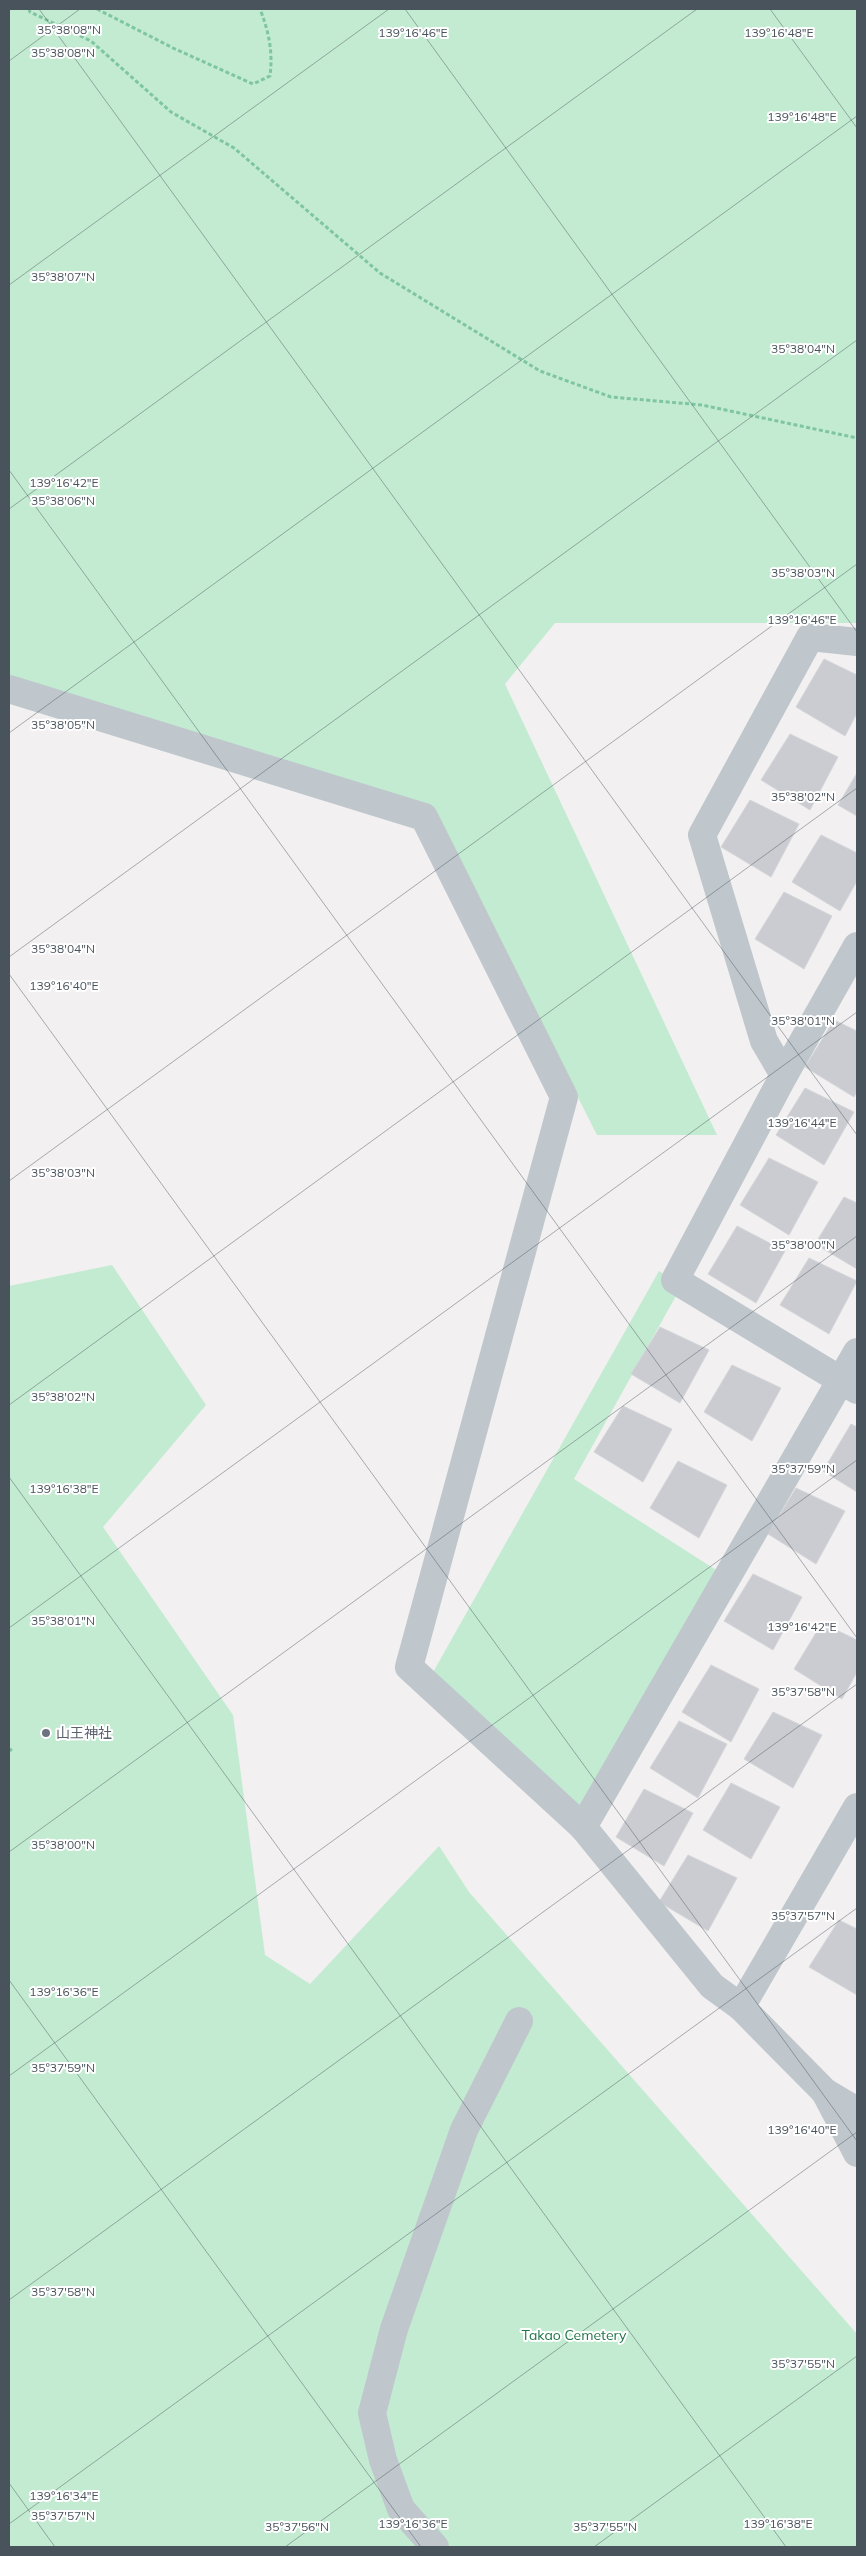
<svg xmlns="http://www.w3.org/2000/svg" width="866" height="2556" font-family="Mulish,'Noto Sans JP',sans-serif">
  <rect width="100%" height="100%" fill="#f2f0f0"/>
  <g fill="#c3ebd2">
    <polygon points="9,9 857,9 857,623 555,623 505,684 717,1135 597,1135 430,805 9,678"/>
    <polygon points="112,1265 206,1405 103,1527 233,1715 265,1955 310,1984 439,1846 469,1892 857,2334 857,2547 9,2547 9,1286"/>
    <polygon points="659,1271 682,1285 574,1479 727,1577 583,1827 427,1683"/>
  </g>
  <g fill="#caccd1" stroke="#d4d6da">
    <polygon points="824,659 857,675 857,713 845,736 796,707"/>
    <polygon points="790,734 838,757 810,810 761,780"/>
    <polygon points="857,773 857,816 838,805"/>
    <polygon points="750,800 799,824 771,877 721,847"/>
    <polygon points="821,835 857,853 857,881 840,911 792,882"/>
    <polygon points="784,892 832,916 804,969 755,939"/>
    <polygon points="834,1020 857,1031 857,1091 854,1097 805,1067"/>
    <polygon points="805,1088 854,1112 824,1165 776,1135"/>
    <polygon points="769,1158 818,1182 789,1235 740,1205"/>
    <polygon points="844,1197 857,1203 857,1269 815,1244"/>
    <polygon points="737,1226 785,1251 756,1303 708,1274"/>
    <polygon points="809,1258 857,1281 829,1334 780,1305"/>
    <polygon points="660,1327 709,1350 680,1403 631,1374"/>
    <polygon points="732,1365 781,1388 752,1441 704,1412"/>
    <polygon points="623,1406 672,1429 643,1482 594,1452"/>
    <polygon points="851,1424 857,1427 857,1492 823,1471"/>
    <polygon points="678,1461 727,1485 699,1538 650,1508"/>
    <polygon points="796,1488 845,1511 816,1564 768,1534"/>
    <polygon points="753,1574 802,1597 773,1650 724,1621"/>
    <polygon points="822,1623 857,1640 857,1672 842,1699 794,1669"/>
    <polygon points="711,1665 759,1689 731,1742 682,1712"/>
    <polygon points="773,1712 822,1735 793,1788 744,1759"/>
    <polygon points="679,1721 727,1744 698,1798 650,1768"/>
    <polygon points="731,1783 780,1807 751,1859 703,1830"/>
    <polygon points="644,1789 693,1813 664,1866 616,1837"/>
    <polygon points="688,1855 737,1878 708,1931 659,1902"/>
    <polygon points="839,1920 857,1929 857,1995 809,1967"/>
  </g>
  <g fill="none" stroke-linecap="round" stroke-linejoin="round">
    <g stroke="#7ec5a1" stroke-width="3" stroke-dasharray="4 2.5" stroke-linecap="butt">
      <polyline points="29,9 30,12 91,41 171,112 234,148 380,273 540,371 611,397 702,405 857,438"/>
      <path d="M97,9L173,48L253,84L270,76C273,52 269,32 260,9"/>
      <polyline points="9,1751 12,1749"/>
    </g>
    <g stroke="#bfc7cd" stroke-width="28">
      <polyline points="9,689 424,817 564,1097 409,1667 583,1827 712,1986 741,2007"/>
      <polyline points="857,946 784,1075 675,1280 857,1390"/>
      <polyline points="784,1075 764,1041 702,835 810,637 857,642"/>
      <polyline points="857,1807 741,2007 825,2092 857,2111"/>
      <polyline points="583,1827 857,1352"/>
      <polyline points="825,2092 857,2153"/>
      <polyline points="435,2547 401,2509 383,2460 372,2413 394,2329 464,2130 519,2021"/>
    </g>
  </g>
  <path fill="none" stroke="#49535b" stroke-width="1" stroke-opacity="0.45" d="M39,9L857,1135M405,9L857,632M770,9L857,128M9,61L80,9M9,285L389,9M9,470L857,1638M9,509L697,9M9,733L857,116M9,957L857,340M9,974L857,2141M9,1181L857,564M9,1405L857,788M9,1477L786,2547M9,1628L857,1012M9,1852L857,1236M9,1980L421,2547M9,2076L857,1460M9,2300L857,1684M9,2483L55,2547M9,2524L857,1908M285,2547L857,2132M594,2547L857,2356"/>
  <circle fill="#6b7280" stroke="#fff" stroke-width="2" cx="46" cy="1733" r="5"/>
  <g text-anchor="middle" stroke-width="4" stroke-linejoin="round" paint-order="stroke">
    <g font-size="14" fill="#5b616d" stroke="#fff" text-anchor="start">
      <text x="56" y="1738">山王神社</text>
    </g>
    <g font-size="14" fill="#21754a" stroke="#fff">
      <text x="574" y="2340">Takao Cemetery</text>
    </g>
  </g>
  <g font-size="12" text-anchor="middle" fill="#49535b" stroke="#fff" stroke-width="4" stroke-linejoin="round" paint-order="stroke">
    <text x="69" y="34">35°38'08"N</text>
    <text x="413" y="37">139°16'46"E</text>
    <text x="779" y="37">139°16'48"E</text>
    <text x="63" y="57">35°38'08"N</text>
    <text x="802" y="121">139°16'48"E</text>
    <text x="63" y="281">35°38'07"N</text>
    <text x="803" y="353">35°38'04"N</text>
    <text x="64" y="487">139°16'42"E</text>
    <text x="63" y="505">35°38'06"N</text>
    <text x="803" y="577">35°38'03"N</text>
    <text x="802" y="624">139°16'46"E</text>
    <text x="63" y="729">35°38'05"N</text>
    <text x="803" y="801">35°38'02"N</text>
    <text x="63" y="953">35°38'04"N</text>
    <text x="64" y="990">139°16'40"E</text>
    <text x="803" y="1025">35°38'01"N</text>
    <text x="802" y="1127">139°16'44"E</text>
    <text x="63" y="1177">35°38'03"N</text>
    <text x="803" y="1249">35°38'00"N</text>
    <text x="63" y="1401">35°38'02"N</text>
    <text x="803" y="1473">35°37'59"N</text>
    <text x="64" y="1493">139°16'38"E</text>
    <text x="63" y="1625">35°38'01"N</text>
    <text x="802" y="1631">139°16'42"E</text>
    <text x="803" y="1696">35°37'58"N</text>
    <text x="63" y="1849">35°38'00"N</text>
    <text x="803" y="1920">35°37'57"N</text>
    <text x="64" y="1996">139°16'36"E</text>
    <text x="63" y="2072">35°37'59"N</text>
    <text x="802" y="2134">139°16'40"E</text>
    <text x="63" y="2296">35°37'58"N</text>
    <text x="803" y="2368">35°37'55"N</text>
    <text x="64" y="2500">139°16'34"E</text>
    <text x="63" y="2520">35°37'57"N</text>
    <text x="413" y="2528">139°16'36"E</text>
    <text x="778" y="2528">139°16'38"E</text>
    <text x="297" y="2531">35°37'56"N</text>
    <text x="605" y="2531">35°37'55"N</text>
  </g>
  <rect width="866" height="2556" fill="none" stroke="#49535b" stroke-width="20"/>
</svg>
